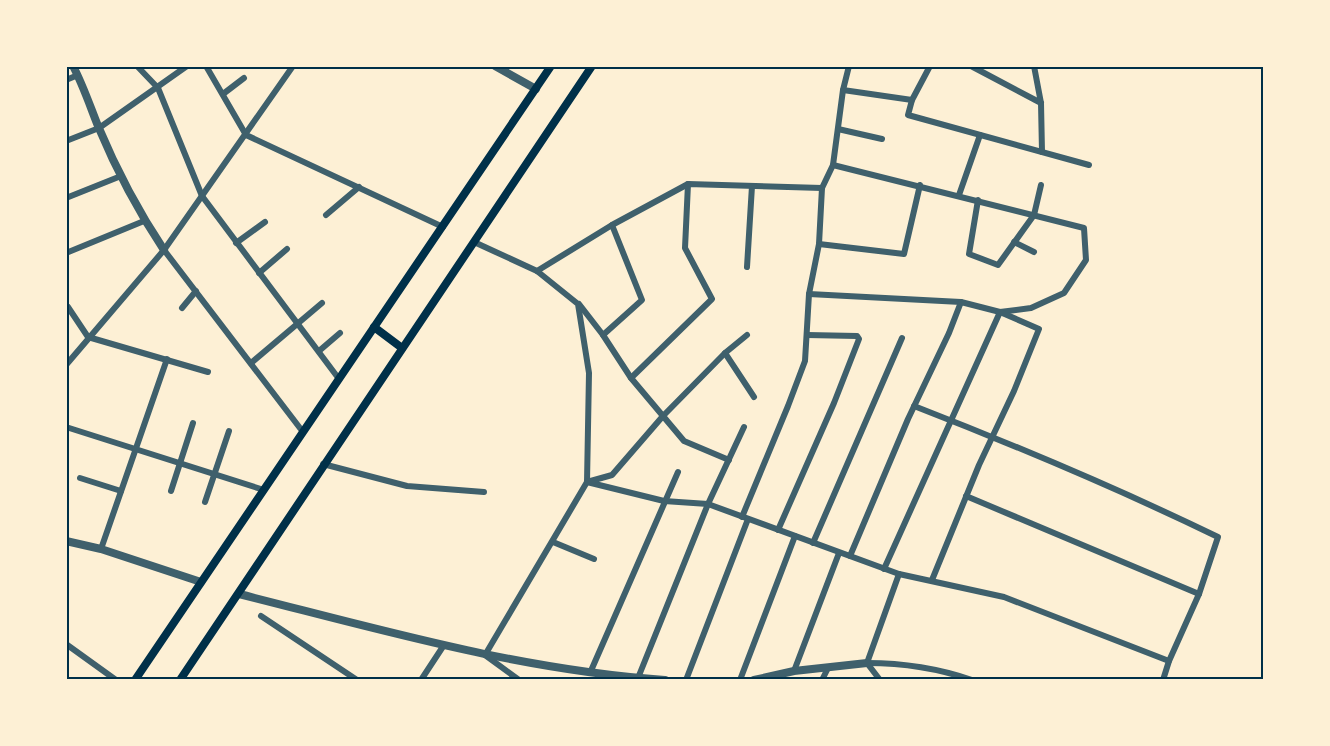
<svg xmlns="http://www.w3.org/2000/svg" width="1330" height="746" font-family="Figtree,sans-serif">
  <rect width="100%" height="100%" fill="#fdf0d5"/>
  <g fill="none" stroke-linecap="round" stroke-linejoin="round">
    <g stroke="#3f606c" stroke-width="6">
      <polyline points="137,66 158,88 202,196 339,379"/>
      <polyline points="206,66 246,135"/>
      <polyline points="930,66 912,100 908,115 1089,165"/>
      <polyline points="971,66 1041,103"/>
      <polyline points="1034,66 1041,103 1042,152"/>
      <polyline points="66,80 78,75"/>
      <polyline points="843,90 912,100"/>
      <polyline points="223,94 244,78"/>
      <polyline points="838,129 882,139"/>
      <polyline points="246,135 443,227"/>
      <polyline points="66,141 99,128 187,66"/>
      <polyline points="833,165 1084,228 1086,260 1064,293 1031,308 1000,312 884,569"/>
      <polyline points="959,195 980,135"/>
      <polyline points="66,198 121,176"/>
      <polyline points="978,200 969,254 998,265 1034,215 1041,185"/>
      <polyline points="326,215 359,187"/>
      <polyline points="474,242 537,271 578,304 589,373 587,482 485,655 519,680"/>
      <polyline points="1014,242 1034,252"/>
      <polyline points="236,243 265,222"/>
      <polyline points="819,244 904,254 920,185"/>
      <polyline points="164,250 303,432"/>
      <polyline points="66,253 144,221"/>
      <polyline points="747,267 752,186"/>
      <polyline points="537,271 612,225 688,184 822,188"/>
      <polyline points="259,273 287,249"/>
      <polyline points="809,294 961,302 1000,312 1039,329 1014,391 979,465 932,580"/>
      <polyline points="579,304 603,335 631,378 684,441 729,460"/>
      <polyline points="68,307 88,337 208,372"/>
      <polyline points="182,308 196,291"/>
      <polyline points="603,335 642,300 612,225"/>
      <polyline points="319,351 340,333"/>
      <polyline points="725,353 754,397"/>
      <polyline points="251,363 322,303"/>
      <polyline points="66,365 164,250 293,66"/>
      <polyline points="631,378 712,299 685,248 688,184"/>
      <path d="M914,406C1017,446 1119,489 1218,537L1199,594L1169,661L1163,680"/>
      <polyline points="66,427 264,490"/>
      <polyline points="323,464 407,486 484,492"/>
      <polyline points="80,478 121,491"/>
      <polyline points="587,482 664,501 708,504 899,574 1004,597 1169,661"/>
      <polyline points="587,482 612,475 663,416 725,353 747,335"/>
      <polyline points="171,491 193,423"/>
      <polyline points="966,496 1199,594"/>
      <polyline points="205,502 229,431"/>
      <polyline points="742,517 788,406 805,361 809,294 819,244 822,188 833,165 843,90 849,66"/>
      <polyline points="778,530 834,403 859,339 857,336 807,335"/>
      <polyline points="553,542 594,559"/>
      <polyline points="813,543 902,338"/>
      <polyline points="101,549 167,359"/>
      <polyline points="850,556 908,419 949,333 961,302"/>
      <polyline points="261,616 357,680"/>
      <polyline points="66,644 116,680"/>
      <path d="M867,663C904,663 937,668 972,680"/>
      <polyline points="867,663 899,574"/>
      <polyline points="867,663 880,680"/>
      <polyline points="794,671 839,553"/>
      <polyline points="590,673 678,472"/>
      <polyline points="638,678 708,504 744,427"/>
      <polyline points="421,680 444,645"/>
      <polyline points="686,680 748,519"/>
      <polyline points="740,680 795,536"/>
      <polyline points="822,680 828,668"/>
    </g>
    <g stroke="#3f606c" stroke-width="8">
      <path d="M73,66C83,85 90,106 98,126C116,169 138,211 164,250"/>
      <polyline points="495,66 536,89"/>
      <polyline points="66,541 101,549 201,582"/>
      <path d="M239,594C379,629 519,670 665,680"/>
      <polyline points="754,680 794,671 867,663"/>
    </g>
    <g stroke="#003049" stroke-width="8">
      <polyline points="374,327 402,348"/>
      <polyline points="135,680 551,66"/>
      <polyline points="180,680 592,66"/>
    </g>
  </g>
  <rect width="1330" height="746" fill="none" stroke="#fdf0d5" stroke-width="135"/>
  <rect x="68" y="68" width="1194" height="610" fill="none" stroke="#003049" stroke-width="2"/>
</svg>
